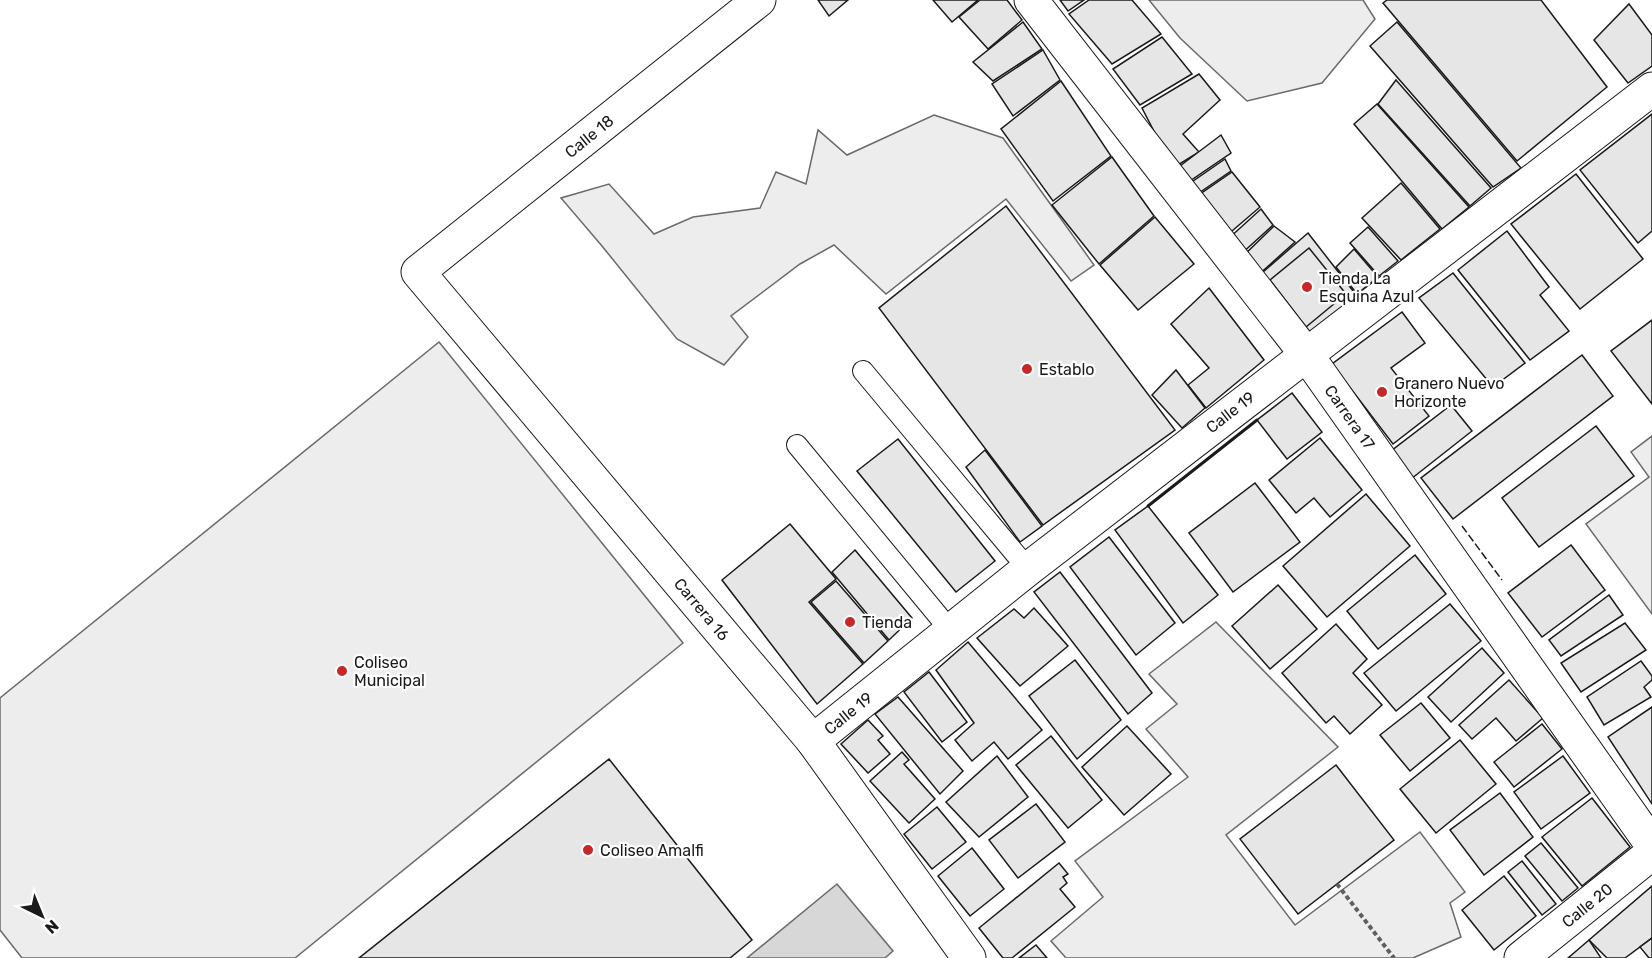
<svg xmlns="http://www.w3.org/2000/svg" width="1652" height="958" font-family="Rubik,sans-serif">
  <rect width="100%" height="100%" fill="#fff"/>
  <g fill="#ededed" stroke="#6a6a6a" stroke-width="1.5">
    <polygon points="1149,0 1363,0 1375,19 1322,83 1247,101 1180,38"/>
    <polygon points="934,115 1003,138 1094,265 1071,281 1006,199 886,294 834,245 800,264 731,316 748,337 724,365 677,339 602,246 561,198 609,184 654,234 693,217 760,208 776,172 806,184 818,130 847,155"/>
    <polygon points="439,342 683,643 295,958 22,958 0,930 0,698"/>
    <polygon points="1652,436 1652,614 1586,524 1649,477 1631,452"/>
    <polygon points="1216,622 1338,747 1226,835 1295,925 1420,832 1465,892 1450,903 1461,937 1413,958 1066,958 1051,941 1103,897 1075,861 1188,777 1146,729 1177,704 1149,674"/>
  </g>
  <polygon fill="#d7d7d7" stroke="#6a6a6a" stroke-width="1.5" points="837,884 893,951 885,958 747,958"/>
  <g fill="#e6e6e6" stroke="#1a1a1a" stroke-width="1.5">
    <polygon points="818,0 848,0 829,16"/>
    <polygon points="933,0 978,0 952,22"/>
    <polygon points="980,0 1007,0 1022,20 988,49 959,17"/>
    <polygon points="1060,0 1084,0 1068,11"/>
    <polygon points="1089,0 1132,0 1161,34 1112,64 1069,14"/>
    <polygon points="1387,0 1541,0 1607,87 1517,161 1383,3"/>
    <polygon points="1629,4 1652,35 1652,66 1628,83 1594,40"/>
    <polygon points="1023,22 1042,49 993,81 973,62"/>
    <polygon points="1397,22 1521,168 1493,187 1370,46"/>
    <polygon points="1162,37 1192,74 1140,105 1113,69"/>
    <polygon points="1043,50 1060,80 1013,116 992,84"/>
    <polygon points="1199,74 1220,100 1183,134 1199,152 1173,168 1142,108"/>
    <polygon points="1396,80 1491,188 1470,206 1378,104"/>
    <polygon points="1061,81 1111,156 1053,201 1001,129"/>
    <polygon points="1377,104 1469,207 1442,229 1354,124"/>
    <polygon points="1652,114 1652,231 1638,243 1580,170"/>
    <polygon points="1221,135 1231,153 1184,185 1172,172"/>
    <polygon points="1112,157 1154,216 1099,264 1052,205"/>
    <polygon points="1225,159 1231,171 1193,197 1186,186"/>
    <polygon points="1232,172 1260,207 1225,237 1193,199"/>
    <polygon points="1576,174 1643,259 1580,309 1511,224"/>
    <polygon points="1401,183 1440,229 1401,260 1362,218"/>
    <polygon points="1006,206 1175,430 1043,525 879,308"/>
    <polygon points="1261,209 1273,225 1240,255 1228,239"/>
    <polygon points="1155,217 1194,264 1138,310 1100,265"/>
    <polygon points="1274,226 1295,242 1256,277 1241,258"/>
    <polygon points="1368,227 1398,261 1379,276 1350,243"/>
    <polygon points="1507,231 1549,287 1540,295 1569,331 1530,360 1458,270"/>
    <polygon points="1308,233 1357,296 1305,338 1256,278"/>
    <polygon points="1309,248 1346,294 1306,327 1270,280"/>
    <polygon points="1354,249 1378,277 1357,294 1336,267"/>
    <polygon points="1453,273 1525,363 1493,387 1419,298"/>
    <polygon points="1209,288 1264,360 1206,408 1188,385 1209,368 1171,324"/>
    <polygon points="1402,312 1425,343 1391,368 1429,416 1393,444 1332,364"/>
    <polygon points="1652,320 1652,404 1611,351"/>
    <polygon points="1582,355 1613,396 1453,519 1421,478"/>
    <polygon points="1176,370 1205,408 1182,428 1152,395"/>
    <polygon points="1292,393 1322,432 1287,459 1257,420"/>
    <polygon points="1451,405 1472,431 1411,479 1391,451"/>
    <polygon points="1596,426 1634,476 1539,547 1502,498"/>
    <polygon points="1320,438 1362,490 1330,517 1314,498 1296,513 1269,480"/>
    <polygon points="898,439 995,561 956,592 857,471"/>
    <polygon points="985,450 1042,526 1020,542 966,467"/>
    <polygon points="1255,483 1300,542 1233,592 1189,533"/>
    <polygon points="1366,494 1410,546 1327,617 1283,566"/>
    <polygon points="1148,506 1218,595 1183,623 1115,530"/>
    <polygon points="790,524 836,579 809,602 863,664 817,704 722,580"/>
    <polygon points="1109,537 1175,623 1136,655 1070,567"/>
    <polygon points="1571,545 1605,590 1542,637 1508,593"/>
    <polygon points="855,550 912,618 889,640 832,572"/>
    <polygon points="1415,555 1446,594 1378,649 1347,611"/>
    <polygon points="1060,572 1152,693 1128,714 1034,592"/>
    <polygon points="836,581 888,641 864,663 811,602"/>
    <polygon points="1278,585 1317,629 1270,669 1232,626"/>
    <polygon points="1609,595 1623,615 1561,656 1549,640"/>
    <polygon points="1450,604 1481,641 1396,711 1364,673"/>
    <polygon points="1034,608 1068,646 1020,686 977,638 1014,609 1024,618"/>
    <polygon points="1625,623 1646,650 1581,692 1561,663"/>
    <polygon points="1336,624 1367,659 1353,673 1382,705 1350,734 1334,716 1326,723 1282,673"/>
    <polygon points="968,642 1042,730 1008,759 994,742 972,761 955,740 974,723 936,670"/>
    <polygon points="1482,648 1504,673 1451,722 1428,697"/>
    <polygon points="1075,660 1121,720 1077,759 1029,696"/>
    <polygon points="1641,661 1652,676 1652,680 1644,687 1651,697 1604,725 1587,697"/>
    <polygon points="929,672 967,722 942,742 904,692"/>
    <polygon points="1509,680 1543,718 1516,741 1496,718 1472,739 1459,725"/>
    <polygon points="898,697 963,771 940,794 875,714"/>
    <polygon points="1421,703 1450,738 1410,771 1380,735"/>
    <polygon points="1652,707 1652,804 1608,737"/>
    <polygon points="868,720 883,736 878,740 890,754 868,773 841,744"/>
    <polygon points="1542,724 1562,749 1514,787 1494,762"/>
    <polygon points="1127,726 1171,774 1124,815 1082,767"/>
    <polygon points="1051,736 1102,800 1068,828 1016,765"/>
    <polygon points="1460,740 1496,784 1436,833 1400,789"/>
    <polygon points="902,752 909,760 904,764 935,799 909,823 870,781"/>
    <polygon points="997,756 1028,797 979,837 946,802"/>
    <polygon points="1563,756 1590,793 1541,829 1514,792"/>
    <polygon points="609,759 752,940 730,958 359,958"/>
    <polygon points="1336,765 1394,840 1298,914 1240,839"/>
    <polygon points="1500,793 1533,837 1484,875 1450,830"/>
    <polygon points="1592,798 1630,847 1582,886 1542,837"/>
    <polygon points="1036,804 1065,842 1018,878 989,840"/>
    <polygon points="937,807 966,842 932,869 904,834"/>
    <polygon points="1541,843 1578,888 1562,901 1525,856"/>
    <polygon points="972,848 1004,889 970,916 938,876"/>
    <polygon points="1522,861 1556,904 1542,915 1508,872"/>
    <polygon points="1059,863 1068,874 1063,877 1067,883 1060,889 1075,907 1012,958 1003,958 979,928"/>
    <polygon points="1504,876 1536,916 1494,950 1462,910"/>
    <polygon points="1652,886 1652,938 1625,958 1607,958 1589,940"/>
    <polygon points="1652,938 1652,958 1649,958 1640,947"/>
    <polygon points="1589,940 1601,958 1568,958"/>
    <polygon points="1036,945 1047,958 1019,958"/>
  </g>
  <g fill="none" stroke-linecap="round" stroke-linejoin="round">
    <g stroke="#1a1a1a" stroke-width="22">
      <g id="lane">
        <polyline points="863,371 1028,569"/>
        <polyline points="797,445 950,630"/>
      </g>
    </g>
    <g stroke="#1a1a1a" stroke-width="35">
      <g id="street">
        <polyline points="759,0 418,272 813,741 969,958"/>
        <polyline points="1031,0 1306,354 1652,845"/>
        <polyline points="813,741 1028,569 1652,89"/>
      </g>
    </g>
    <g stroke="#1a1a1a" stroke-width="35">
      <polyline id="secondary" points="1521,958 1652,853"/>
    </g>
    <polyline stroke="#5f5f5f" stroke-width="4" stroke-dasharray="4.5 3" stroke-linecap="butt" points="1337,884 1394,958"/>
    <use href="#lane" stroke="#fff" stroke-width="20"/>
    <use href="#street" stroke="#fff" stroke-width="33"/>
    <use href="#secondary" stroke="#fff" stroke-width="33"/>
    <polyline stroke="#1a1a1a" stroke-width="1.5" stroke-dasharray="8 3" stroke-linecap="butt" points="1462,526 1502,580"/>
    <polyline stroke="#1a1a1a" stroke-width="3" points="1148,506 1257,420"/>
  </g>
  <g fill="#c62828" stroke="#fff" stroke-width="2">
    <circle cx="1307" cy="287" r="6"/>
    <circle cx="1027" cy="369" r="6"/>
    <circle cx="1382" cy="392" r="6"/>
    <circle cx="850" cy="622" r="6"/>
    <circle cx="342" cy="671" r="6"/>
    <circle cx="588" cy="850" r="6"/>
  </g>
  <g text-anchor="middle" stroke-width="4.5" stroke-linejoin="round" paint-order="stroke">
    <g font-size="16" fill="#1a1a1a" stroke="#fff">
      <text transform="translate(589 136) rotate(-39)" y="6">Calle 18</text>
      <text transform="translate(1230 412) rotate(-38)" y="6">Calle 19</text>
      <text transform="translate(1350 417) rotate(55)" y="6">Carrera 17</text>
      <text transform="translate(702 609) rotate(50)" y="6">Carrera 16</text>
      <text transform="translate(848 713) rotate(-39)" y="6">Calle 19</text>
      <text transform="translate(1587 905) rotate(-39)" y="6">Calle 20</text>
    </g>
    <g font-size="16" fill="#1a1a1a" stroke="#fff" text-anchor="start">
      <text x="1319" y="284">Tienda La<tspan x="1319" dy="18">Esquina Azul</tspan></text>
      <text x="1039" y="375">Establo</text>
      <text x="1394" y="389">Granero Nuevo<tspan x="1394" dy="18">Horizonte</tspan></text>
      <text x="862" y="628">Tienda</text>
      <text x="354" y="668">Coliseo<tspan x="354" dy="18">Municipal</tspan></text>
      <text x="600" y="856">Coliseo Amalfi</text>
    </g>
  </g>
  <g transform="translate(42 916) rotate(137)" stroke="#ffffff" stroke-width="4.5" paint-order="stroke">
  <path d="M0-4.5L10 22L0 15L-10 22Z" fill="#1a1a1a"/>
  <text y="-9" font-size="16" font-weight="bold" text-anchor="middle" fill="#1a1a1a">N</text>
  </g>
</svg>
